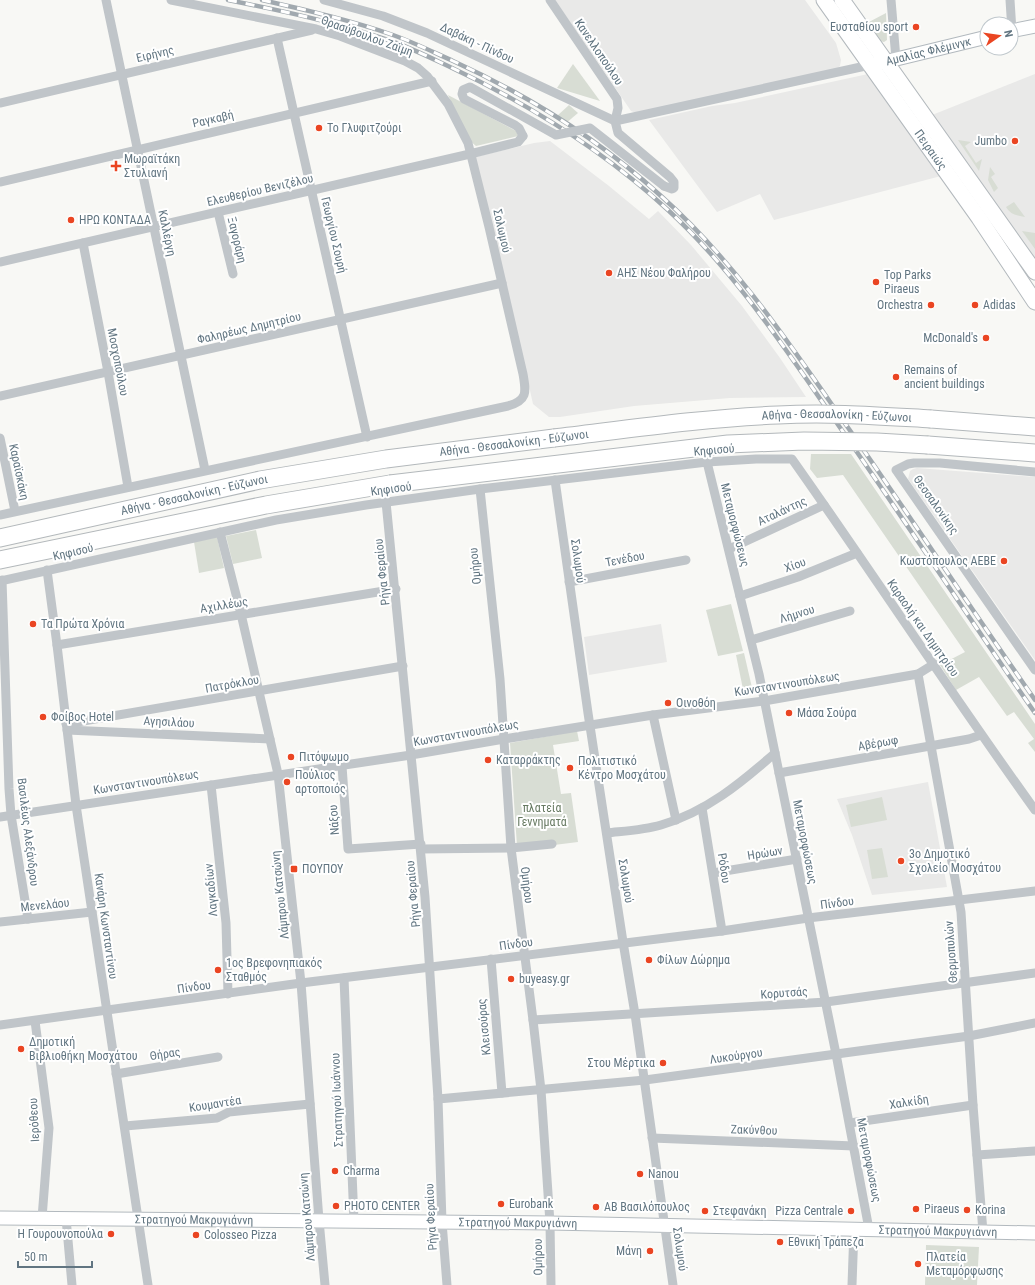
<svg xmlns="http://www.w3.org/2000/svg" width="1035" height="1285" font-family="'Roboto Condensed',sans-serif">
  <rect width="100%" height="100%" fill="#f8f8f5"/>
  <g fill="#e9e9e8">
    <polygon points="555,0 805,0 836,43 841,60 840,66 837,69 639,114 631,111 629,108"/>
    <polygon points="868,74 941,176 774,220 760,194 717,212 649,120 712,106 735,103"/>
    <polygon points="1035,74 1035,261 932,115"/>
    <polygon points="550,141 609,186 649,219 658,211 691,245 742,306 780,358 806,397 730,398 634,406 560,417 549,417 533,404 506,283 475,157 534,143"/>
    <polygon points="917,468 1035,477 1035,660 908,479 910,471 913,469"/>
    <polygon points="661,624 667,662 589,675 584,637"/>
    <polygon points="928,782 947,887 872,895 852,835 837,799"/>
  </g>
  <g fill="#d8ddd4">
    <polygon points="886,13 887,40 884,42 880,41 869,22"/>
    <polygon points="573,64 600,101 557,88"/>
    <polygon points="448,95 516,131 518,136 476,146 469,140"/>
    <polygon points="569,105 578,113 565,124 557,116"/>
    <polygon points="958,140 971,142 965,146 976,163 982,159 979,171"/>
    <polygon points="990,167 995,174 991,177 998,188 994,192 988,180"/>
    <path d="M1014,202L1025,217C1016,215 1011,215 1006,207Z"/>
    <polygon points="1022,231 1035,233 1035,249"/>
    <polygon points="811,454 851,454 1035,724 1035,752 1028,743 1034,739 1014,712 1007,716 979,677 956,690 940,665 965,652 843,475 817,478 810,469"/>
    <polygon points="256,530 262,558 233,564 226,536"/>
    <polygon points="217,537 224,568 199,573 194,542"/>
    <polygon points="731,604 743,651 718,656 706,610"/>
    <polygon points="744,653 753,692 744,694 736,655"/>
    <polygon points="577,731 579,741 553,745 561,794 571,793 578,842 554,845 517,846 510,743"/>
    <polygon points="882,797 887,820 851,827 846,805"/>
    <polygon points="882,848 888,877 872,879 867,850"/>
    <polygon points="926,1245 979,1247 977,1285 925,1285"/>
  </g>
  <g fill="none" stroke-linecap="round" stroke-linejoin="round">
    <g stroke="#b2b9be" stroke-width="15">
      <g id="secondary">
        <polyline points="1011,31 1035,26"/>
        <path id="s1" d="M876,64L987,37"/>
        <path id="s2" d="M0,1218L550,1223L1035,1233"/>
      </g>
    </g>
    <g stroke="#b3b9bd" stroke-width="17">
      <g id="primary">
        <path id="s3" d="M824,0L979,218L1035,302"/>
        <polyline points="842,0 1035,272"/>
      </g>
    </g>
    <g stroke="#b3b8bb" stroke-width="19">
      <g id="highway">
        <polyline points="931,419 1035,427"/>
        <polyline points="928,445 1035,453"/>
        <path id="s4" d="M0,538L260,480L386,459L554,438"/>
        <polyline points="0,560 266,505 390,484"/>
      </g>
    </g>
    <g stroke="#c0c5c9" stroke-width="9">
      <polyline points="106,0 205,470"/>
      <polyline points="324,0 383,16 427,33 615,121"/>
      <polyline points="550,0 617,99 618,108 615,121 618,133 670,177 674,182 674,188 672,189 664,186"/>
      <polyline points="891,0 896,59"/>
      <polyline points="1010,0 1012,31"/>
      <polyline points="277,38 367,437"/>
      <polyline points="0,103 312,30"/>
      <polyline points="615,121 870,65"/>
      <polyline points="0,182 432,81"/>
      <polyline points="218,212 233,274"/>
      <polyline points="83,243 108,372 128,487"/>
      <polyline points="0,262 470,154 518,142 523,136"/>
      <polyline points="0,396 502,283"/>
      <polyline points="0,438 15,511"/>
      <polyline points="707,462 759,674 836,1054 869,1229"/>
      <polyline points="1035,472 940,463 914,463 908,464 896,470 1035,670"/>
      <polyline points="555,480 588,713 623,942 635,1014 673,1285"/>
      <polyline points="480,489 500,679 511,848 533,1020 541,1090 550,1223 551,1285"/>
      <polyline points="386,502 425,897 438,1099 442,1222 447,1285"/>
      <path d="M0,515L508,406C528,400 526,392 523,374L489,227L468,143L448,104L427,76L418,68L405,61L340,36L316,29L171,0"/>
      <polyline points="220,532 241,614 278,774 301,983 319,1220 325,1285"/>
      <polyline points="729,549 824,505"/>
      <polyline points="47,570 57,645 76,805 148,1285"/>
      <polyline points="2,580 9,789 11,815 28,919"/>
      <path d="M0,581L276,520L366,505L480,489L707,462L756,459H792C874,575 952,695 1035,810"/>
      <polyline points="569,582 686,560"/>
      <polyline points="740,596 798,577 857,553"/>
      <polyline points="751,640 850,611"/>
      <polyline points="57,645 396,589"/>
      <polyline points="918,674 961,912 973,1105 983,1232"/>
      <polyline points="653,715 676,820"/>
      <polyline points="66,724 403,666"/>
      <polyline points="67,730 270,739"/>
      <polyline points="342,766 348,849 421,844"/>
      <polyline points="779,773 930,746 969,739 981,735"/>
      <polyline points="211,785 226,923 228,994"/>
      <polyline points="702,808 722,931"/>
      <polyline points="0,817 411,755 504,739 653,715 764,701 918,674 934,664"/>
      <path d="M607,833C625,831 644,830 661,825C706,812 741,783 775,753"/>
      <polyline points="421,849 511,848 552,844"/>
      <polyline points="713,873 797,859"/>
      <polyline points="0,922 92,912"/>
      <polyline points="491,959 502,1093"/>
      <polyline points="344,978 354,1221"/>
      <polyline points="533,1020 826,1002 1035,973"/>
      <polyline points="35,1021 49,1128 42,1218"/>
      <polyline points="0,1025 301,983 722,931 808,918 1035,891"/>
      <polyline points="116,1074 218,1057"/>
      <polyline points="438,1099 645,1080 969,1036 1035,1023"/>
      <polyline points="850,1123 973,1105"/>
      <polyline points="125,1126 217,1118 229,1112 310,1104"/>
      <polyline points="652,1138 854,1146"/>
      <polyline points="977,1155 1035,1151"/>
      <polyline points="66,1218 72,1285"/>
      <polyline points="852,1285 854,1229"/>
    </g>
    <use href="#secondary" stroke="#fff" stroke-width="13"/>
    <use href="#primary" stroke="#fff" stroke-width="15"/>
    <use href="#highway" stroke="#fff" stroke-width="17"/>
    <g stroke="#a1a9af" stroke-width="4.5">
      <g id="rail">
        <path d="M228,0C283,11 339,23 391,41C411,48 429,57 448,66C527,103 604,151 668,210C733,270 782,344 832,416C901,515 967,615 1035,713"/>
        <path d="M262,0C306,10 350,20 393,35C413,42 433,52 453,61C527,95 601,141 661,196C733,260 787,340 842,419C907,512 970,607 1035,700"/>
      </g>
    </g>
    <use href="#rail" stroke="#fff" stroke-width="3" stroke-dasharray="9" stroke-linecap="butt"/>
    <g stroke="#b3b8bb" stroke-width="19" stroke-linecap="butt">
      <g id="highway-bridge">
        <path id="s5" d="M554,438C629,429 703,418 778,415C829,412 880,416 931,419"/>
        <polyline points="390,484 728,444 804,441 877,442 928,445"/>
      </g>
    </g>
    <polyline stroke="#c0c5c9" stroke-width="9" points="523,136 519,128 515,125 464,99 462,94 463,90 470,87 556,135 590,128 664,186"/>
    <use href="#highway-bridge" stroke="#fff" stroke-width="17"/>
  </g>
  <g fill="#ea4522" stroke="#fff" stroke-width="1.5">
    <circle cx="916" cy="27" r="4"/>
    <circle cx="319" cy="128" r="4"/>
    <circle cx="1015" cy="141" r="4"/>
    <path d="M114 160h4v4h4v4h-4v4h-4v-4h-4v-4h4z"/>
    <circle cx="71" cy="220" r="4"/>
    <circle cx="609" cy="273" r="4"/>
    <circle cx="876" cy="282" r="4"/>
    <circle cx="931" cy="305" r="4"/>
    <circle cx="975" cy="305" r="4"/>
    <circle cx="986" cy="338" r="4"/>
    <circle cx="896" cy="377" r="4"/>
    <circle cx="1004" cy="561" r="4"/>
    <circle cx="33" cy="624" r="4"/>
    <circle cx="668" cy="703" r="4"/>
    <circle cx="789" cy="713" r="4"/>
    <circle cx="43" cy="717" r="4"/>
    <circle cx="291" cy="757" r="4"/>
    <circle cx="488" cy="760" r="4"/>
    <circle cx="570" cy="768" r="4"/>
    <circle cx="287" cy="782" r="4"/>
    <circle cx="901" cy="861" r="4"/>
    <rect x="290" y="865" width="8" height="8" rx="2"/>
    <circle cx="649" cy="960" r="4"/>
    <circle cx="218" cy="970" r="4"/>
    <circle cx="511" cy="979" r="4"/>
    <circle cx="21" cy="1049" r="4"/>
    <circle cx="663" cy="1063" r="4"/>
    <circle cx="335" cy="1171" r="4"/>
    <circle cx="640" cy="1174" r="4"/>
    <circle cx="501" cy="1204" r="4"/>
    <circle cx="336" cy="1206" r="4"/>
    <circle cx="596" cy="1207" r="4"/>
    <circle cx="916" cy="1209" r="4"/>
    <circle cx="967" cy="1210" r="4"/>
    <circle cx="705" cy="1211" r="4"/>
    <circle cx="851" cy="1211" r="4"/>
    <circle cx="111" cy="1234" r="4"/>
    <circle cx="196" cy="1235" r="4"/>
    <circle cx="780" cy="1242" r="4"/>
    <circle cx="650" cy="1251" r="4"/>
    <circle cx="918" cy="1264" r="4"/>
  </g>
  <g text-anchor="middle" stroke-width="4" stroke-linejoin="round" paint-order="stroke">
    <g font-size="12" fill="#617581" stroke="#fff" text-anchor="start">
      <text x="908" y="31" text-anchor="end">Ευσταθίου sport</text>
      <text x="327" y="132">Το Γλυφιτζούρι</text>
      <text x="1007" y="145" text-anchor="end">Jumbo</text>
      <text x="124" y="163">Μωραϊτάκη<tspan x="124" dy="14">Στυλιανή</tspan></text>
      <text x="79" y="224">ΗΡΩ ΚΟΝΤΑΔΑ</text>
      <text x="617" y="277">ΑΗΣ Νέου Φαλήρου</text>
      <text x="884" y="279">Top Parks<tspan x="884" dy="14">Piraeus</tspan></text>
      <text x="923" y="309" text-anchor="end">Orchestra</text>
      <text x="983" y="309">Adidas</text>
      <text x="978" y="342" text-anchor="end">McDonald's</text>
      <text x="904" y="374">Remains of<tspan x="904" dy="14">ancient buildings</tspan></text>
      <text x="996" y="565" text-anchor="end">Κωστόπουλος ΑΕΒΕ</text>
      <text x="41" y="628">Τα Πρώτα Χρόνια</text>
      <text x="676" y="707">Οινοθόη</text>
      <text x="797" y="717">Μάσα Σούρα</text>
      <text x="51" y="721">Φοίβος Hotel</text>
      <text x="299" y="761">Πιτόψωμο</text>
      <text x="496" y="764">Καταρράκτης</text>
      <text x="578" y="765">Πολιτιστικό<tspan x="578" dy="14">Κέντρο Μοσχάτου</tspan></text>
      <text x="295" y="779">Πούλιος<tspan x="295" dy="14">αρτοποιός</tspan></text>
      <text x="909" y="858">3ο Δημοτικό<tspan x="909" dy="14">Σχολείο Μοσχάτου</tspan></text>
      <text x="302" y="873">ΠΟΥΠΟΥ</text>
      <text x="657" y="964">Φίλων Δώρημα</text>
      <text x="226" y="967">1ος Βρεφονηπιακός<tspan x="226" dy="14">Σταθμός</tspan></text>
      <text x="519" y="983">buyeasy.gr</text>
      <text x="29" y="1046">Δημοτική<tspan x="29" dy="14">Βιβλιοθήκη Μοσχάτου</tspan></text>
      <text x="655" y="1067" text-anchor="end">Στου Μέρτικα</text>
      <text x="343" y="1175">Charma</text>
      <text x="648" y="1178">Nanou</text>
      <text x="509" y="1208">Eurobank</text>
      <text x="344" y="1210">PHOTO CENTER</text>
      <text x="604" y="1211">ΑΒ Βασιλόπουλος</text>
      <text x="924" y="1213">Piraeus</text>
      <text x="975" y="1214">Korina</text>
      <text x="713" y="1215">Στεφανάκη</text>
      <text x="843" y="1215" text-anchor="end">Pizza Centrale</text>
      <text x="103" y="1238" text-anchor="end">Η Γουρουνοπούλα</text>
      <text x="204" y="1239">Colosseo Pizza</text>
      <text x="788" y="1246">Εθνική Τράπεζα</text>
      <text x="642" y="1255" text-anchor="end">Μάνη</text>
      <text x="926" y="1261">Πλατεία<tspan x="926" dy="14">Μεταμόρφωσης</tspan></text>
    </g>
    <g font-size="12" fill="#617581" stroke="#fff">
      <text transform="translate(367 36) rotate(20)" y="4">Θρασύβουλου Ζαΐμη</text>
      <text transform="translate(477 43) rotate(25)" y="4">Δαβάκη - Πίνδου</text>
      <text dy="4" stroke="none"><textPath href="#s1" startOffset="54">Αμαλίας Φλέμινγκ</textPath></text>
      <text transform="translate(599 52) rotate(56)" y="4">Κανελλοπούλου</text>
      <text transform="translate(155 54) rotate(-13)" y="4">Ειρήνης</text>
      <text transform="translate(213 119) rotate(-13)" y="4">Ραγκαβή</text>
      <text dy="4" stroke="none"><textPath href="#s3" startOffset="184">Πειραιώς</textPath></text>
      <text transform="translate(260 190) rotate(-13)" y="4">Ελευθερίου Βενιζέλου</text>
      <text transform="translate(502 231) rotate(77)" y="4">Σολωμού</text>
      <text transform="translate(167 233) rotate(78)" y="4">Καλλέργη</text>
      <text transform="translate(334 235) rotate(77)" y="4">Γεωργίου Σουρή</text>
      <text transform="translate(237 240) rotate(76)" y="4">Ξαγοράρη</text>
      <text transform="translate(249 328) rotate(-13)" y="4">Φαληρέως Δημητρίου</text>
      <text transform="translate(118 362) rotate(79)" y="4">Μοσχοπούλου</text>
      <text dy="4" stroke="none"><textPath href="#s5" startOffset="284">Αθήνα - Θεσσαλονίκη - Εύζωνοι</textPath></text>
      <text transform="translate(514 443) rotate(-7)" y="4">Αθήνα - Θεσσαλονίκη - Εύζωνοι</text>
      <text transform="translate(714 450) rotate(-5)" y="4">Κηφισού</text>
      <text transform="translate(19 472) rotate(78)" y="4">Καραϊσκάκη</text>
      <text transform="translate(391 489) rotate(-8)" y="4">Κηφισού</text>
      <text dy="4" stroke="none"><textPath href="#s4" startOffset="199">Αθήνα - Θεσσαλονίκη - Εύζωνοι</textPath></text>
      <text transform="translate(936 505) rotate(55)" y="4">Θεσσαλονίκης</text>
      <text transform="translate(782 511) rotate(-25)" y="4">Αταλάντης</text>
      <text transform="translate(735 525) rotate(76)" y="4">Μεταμορφώσεως</text>
      <text transform="translate(73 552) rotate(-13)" y="4">Κηφισού</text>
      <text transform="translate(625 559) rotate(-11)" y="4">Τενέδου</text>
      <text transform="translate(578 561) rotate(82)" y="4">Σολωμού</text>
      <text transform="translate(795 565) rotate(-20)" y="4">Χίου</text>
      <text transform="translate(475 566) rotate(-96)" y="4">Ομήρου</text>
      <text transform="translate(382 572) rotate(-96)" y="4">Ρήγα Φεραίου</text>
      <text transform="translate(224 605) rotate(-9)" y="4">Αχιλλέως</text>
      <text transform="translate(797 614) rotate(-17)" y="4">Λήμνου</text>
      <text transform="translate(923 628) rotate(55)" y="4">Καραολή και Δημητρίου</text>
      <text transform="translate(232 684) rotate(-10)" y="4">Πατρόκλου</text>
      <text transform="translate(787 684) rotate(-9)" y="4">Κωνσταντινουπόλεως</text>
      <text transform="translate(169 722) rotate(3)" y="4">Αγησιλάου</text>
      <text transform="translate(466 733) rotate(-10)" y="4">Κωνσταντινουπόλεως</text>
      <text transform="translate(878 743) rotate(-10)" y="4">Αβέρωφ</text>
      <text transform="translate(146 782) rotate(-9)" y="4">Κωνσταντινουπόλεως</text>
      <text transform="translate(334 820) rotate(-94)" y="4">Νάξου</text>
      <text transform="translate(28 832) rotate(83)" y="4">Βασιλέως Αλεξάνδρου</text>
      <text transform="translate(805 842) rotate(79)" y="4">Μεταμορφώσεως</text>
      <text transform="translate(765 853) rotate(-9)" y="4">Ηρώων</text>
      <text transform="translate(724 868) rotate(81)" y="4">Ρόδου</text>
      <text transform="translate(626 881) rotate(81)" y="4">Σολωμού</text>
      <text transform="translate(527 885) rotate(83)" y="4">Ομήρου</text>
      <text transform="translate(211 890) rotate(-95)" y="4">Λαγκαδίων</text>
      <text transform="translate(413 894) rotate(-95)" y="4">Ρήγα Φεραίου</text>
      <text transform="translate(280 895) rotate(-96)" y="4">Λάμπρου Κατσώνη</text>
      <text transform="translate(837 903) rotate(-7)" y="4">Πίνδου</text>
      <text transform="translate(45 905) rotate(-6)" y="4">Μενελάου</text>
      <text transform="translate(106 926) rotate(82)" y="4">Κανάρη Κωνσταντίνου</text>
      <text transform="translate(516 944) rotate(-8)" y="4">Πίνδου</text>
      <text transform="translate(951 952) rotate(-94)" y="4">Θερμοπυλών</text>
      <text transform="translate(194 987) rotate(-8)" y="4">Πίνδου</text>
      <text transform="translate(784 993) rotate(-4)" y="4">Κορυτσάς</text>
      <text transform="translate(484 1027) rotate(-95)" y="4">Κλεισούρας</text>
      <text transform="translate(165 1054) rotate(-9)" y="4">Θήρας</text>
      <text transform="translate(736 1056) rotate(-8)" y="4">Λυκούργου</text>
      <text transform="translate(337 1100) rotate(-92)" y="4">Στρατηγού Ιωάννου</text>
      <text transform="translate(909 1102) rotate(-9)" y="4">Χαλκίδη</text>
      <text transform="translate(215 1104) rotate(-9)" y="4">Κουμαντέα</text>
      <text transform="translate(34 1120) rotate(-93)" y="4">Ιερόθεου</text>
      <text transform="translate(754 1130) rotate(2)" y="4">Ζακύνθου</text>
      <text transform="translate(869 1160) rotate(79)" y="4">Μεταμορφώσεως</text>
      <text transform="translate(307 1217) rotate(-95)" y="4">Λάμπρου Κατσώνη</text>
      <text transform="translate(431 1217) rotate(-93)" y="4">Ρήγα Φεραίου</text>
      <text dy="4" stroke="none"><textPath href="#s2" startOffset="194">Στρατηγού Μακρυγιάννη</textPath></text>
      <text dy="4" stroke="none"><textPath href="#s2" startOffset="518">Στρατηγού Μακρυγιάννη</textPath></text>
      <text dy="4" stroke="none"><textPath href="#s2" startOffset="938">Στρατηγού Μακρυγιάννη</textPath></text>
      <text transform="translate(680 1249) rotate(82)" y="4">Σολωμού</text>
      <text transform="translate(538 1257) rotate(-91)" y="4">Ομήρου</text>
    </g>
    <g font-size="12" fill="#667961" stroke="#fff">
      <text x="542" y="812">πλατεία<tspan x="542" dy="14">Γεννηματά</tspan></text>
    </g>
  </g>
  <g transform="translate(999 36) rotate(77)"><circle r="19" fill="#ffffff" stroke="#c0c8cd"/>
  <path d="M0-3L7 15L0 10L-7 15Z" fill="#ea4522"/>
  <text y="-6" font-size="11" font-weight="bold" text-anchor="middle" fill="#617581">N</text>
  </g>
  <path d="M18 1261v6h74v-6" fill="none" stroke="#617581" stroke-width="2"/>
  <text x="24" y="1261" font-size="12" fill="#617581" stroke="#ffffff" stroke-width="3" paint-order="stroke">50 m</text>
</svg>
